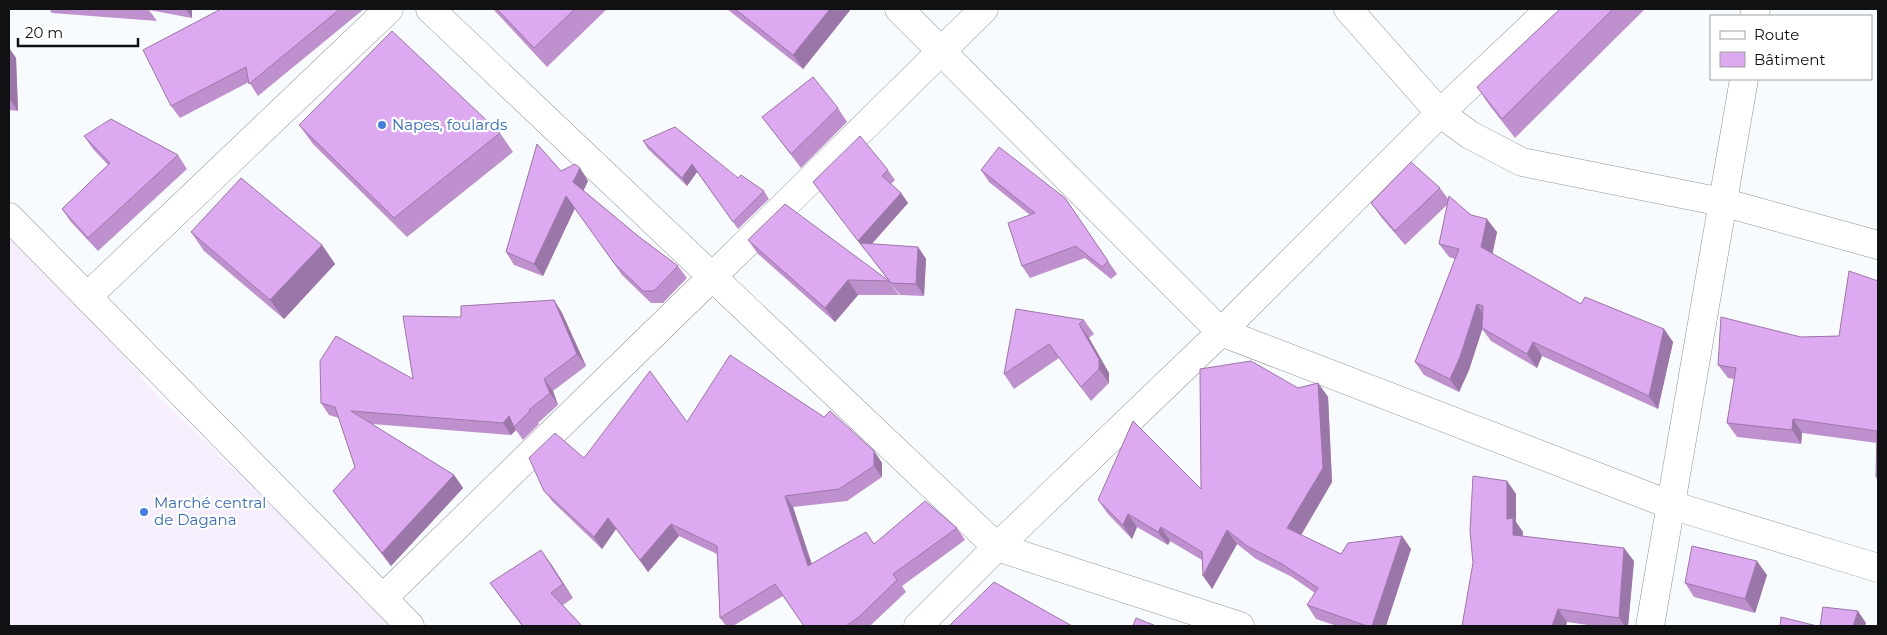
<svg xmlns="http://www.w3.org/2000/svg" width="1887" height="635" font-family="Montserrat,sans-serif">
  <rect width="100%" height="100%" fill="#f8fbfe"/>
  <polygon fill="#f6edfd" points="9,218 159,398 401,626 9,626"/>
  <g fill="none" stroke-linecap="round" stroke-linejoin="round">
    <g stroke="#909396" stroke-width="29">
      <g id="street">
        <polyline points="430,9 997,547 1240,626"/>
        <polyline points="899,9 1221,332 1671,505 1878,568"/>
        <polyline points="1348,9 1440,113 1470,135 1522,162 1722,202 1878,245"/>
        <polyline points="1754,16 1756,9"/>
        <polyline points="87,297 389,9"/>
        <polyline points="383,598 712,277 984,9"/>
        <polyline points="1650,626 1744,79"/>
      </g>
    </g>
    <g stroke="#909396" stroke-width="29">
      <g id="secondary">
        <polyline points="9,217 410,626"/>
        <polyline points="918,626 997,547 1221,332 1440,113 1550,9"/>
      </g>
    </g>
    <use href="#street" stroke="#fff" stroke-width="28"/>
    <use href="#secondary" stroke="#fff" stroke-width="28"/>
  </g>
  <g fill="#be91ce">
    <polygon points="49,9 192,9 192,18 149,10 157,21 52,13"/>
    <polygon points="221,9 364,9 258,96 249,82 180,118 171,106"/>
    <polygon points="493,9 607,9 547,67"/>
    <polygon points="727,9 851,9 803,69"/>
    <polygon points="1560,9 1645,9 1515,138 1490,106 1477,87"/>
    <polygon points="9,48 16,58 18,111 9,110"/>
    <polygon points="838,108 847,122 801,168 762,117"/>
    <polygon points="299,125 500,133 513,152 407,237 313,144"/>
    <polygon points="84,136 178,155 187,169 98,251 71,222 62,209 108,165 93,149"/>
    <polygon points="643,141 738,178 764,191 769,199 738,229 697,172 687,186 648,149"/>
    <polygon points="580,168 588,181 583,190 638,236 678,266 687,278 663,303 651,303 622,275 575,208 543,276 514,265 506,252 561,171"/>
    <polygon points="888,170 895,180 891,184 901,193 908,203 872,244 918,247 926,259 924,296 900,295 890,283 899,295 858,295 835,322 758,254 748,240 889,281 813,182"/>
    <polygon points="981,170 1065,198 1117,274 1111,279 1085,258 1030,278 1022,266 1030,215 989,182"/>
    <polygon points="1440,188 1449,200 1497,232 1492,254 1581,304 1664,329 1673,342 1658,409 1542,356 1537,368 1491,341 1482,329 1469,370 1459,392 1424,375 1415,362 1455,259 1449,257 1439,244 1448,204 1405,245 1381,217 1371,203"/>
    <polygon points="191,232 322,245 335,264 284,319 204,251"/>
    <polygon points="1878,281 1878,480 1876,477 1877,443 1802,433 1801,444 1737,437 1727,423 1734,379 1728,378 1718,365 1801,337 1839,336"/>
    <polygon points="554,300 562,313 586,366 553,391 558,405 538,423 539,424 523,440 516,430 511,435 372,424 454,475 463,488 391,566 342,503 333,491 355,467 339,418 329,415 321,403 413,379 461,317"/>
    <polygon points="1084,320 1094,334 1089,338 1109,373 1109,383 1091,401 1059,358 1014,389 1004,374"/>
    <polygon points="1318,383 1328,397 1332,482 1301,535 1341,554 1402,536 1411,549 1386,626 1337,626 1316,619 1307,605 1315,593 1292,577 1256,559 1237,544 1212,589 1202,560 1170,541 1168,545 1137,527 1132,539 1108,514 1098,500 1201,489 1298,388"/>
    <polygon points="687,422 874,451 882,463 882,477 847,501 793,507 812,564 874,544 957,528 965,540 902,586 906,592 870,626 804,626 783,596 733,626 726,626 720,618 717,554 679,536 648,572 616,529 602,549 553,502 544,491 584,458"/>
    <polygon points="1507,481 1516,494 1516,522 1523,532 1522,536 1634,561 1628,626 1595,626 1567,622 1462,626"/>
    <polygon points="551,564 573,598 563,605 582,626 522,626 490,583"/>
    <polygon points="1767,575 1755,613 1694,597 1685,583"/>
  </g>
  <g fill="#9b76a8">
    <polygon points="186,9 192,9 192,18"/>
    <polygon points="830,9 851,9 803,69 793,55"/>
    <polygon points="9,48 16,58 18,111 9,98"/>
    <polygon points="692,164 697,172 687,186 682,178"/>
    <polygon points="580,168 588,181 582,194 573,182"/>
    <polygon points="901,193 908,203 866,250 860,243 865,251 858,241"/>
    <polygon points="566,196 575,208 543,276 534,264"/>
    <polygon points="1487,219 1497,232 1491,261 1481,247"/>
    <polygon points="322,245 335,264 284,319 270,300"/>
    <polygon points="918,247 926,259 924,296 916,284"/>
    <polygon points="848,280 858,295 835,322 825,308"/>
    <polygon points="554,300 562,313 586,366 577,354"/>
    <polygon points="1477,304 1486,318 1469,370 1459,392 1450,379"/>
    <polygon points="1079,324 1089,338 1109,373 1109,383 1099,369"/>
    <polygon points="1664,329 1673,342 1658,409 1649,396"/>
    <polygon points="1533,342 1542,356 1537,368 1527,354"/>
    <polygon points="544,379 553,391 558,405 550,393"/>
    <polygon points="1318,383 1328,397 1332,482 1297,542 1287,528"/>
    <polygon points="509,416 516,430 511,435 503,423"/>
    <polygon points="1793,419 1802,433 1801,444 1792,430"/>
    <polygon points="874,451 882,463 882,477 874,466"/>
    <polygon points="454,475 463,488 391,566 382,553"/>
    <polygon points="1507,481 1516,494 1516,522 1523,532 1522,549 1513,535 1507,519"/>
    <polygon points="785,496 793,507 816,578 808,566"/>
    <polygon points="1128,514 1137,527 1132,539 1123,525"/>
    <polygon points="608,518 616,529 602,549 594,537"/>
    <polygon points="671,524 679,536 648,572 640,560"/>
    <polygon points="1161,527 1170,541 1168,545 1158,532"/>
    <polygon points="1227,530 1237,544 1212,589 1203,576"/>
    <polygon points="1402,536 1411,549 1386,626 1372,626"/>
    <polygon points="1624,548 1634,561 1628,626 1625,626 1619,618"/>
    <polygon points="541,550 551,564 573,598 563,584"/>
    <polygon points="1757,561 1767,575 1755,613 1745,599"/>
    <polygon points="1558,609 1567,622 1566,626 1552,626"/>
    <polygon points="1858,611 1866,623 1865,626 1853,626"/>
  </g>
  <g fill="#dda9f0" stroke="#9b76a8">
    <polygon points="221,9 340,9 249,84 246,67 171,106 143,50"/>
    <polygon points="497,9 575,9 534,48"/>
    <polygon points="735,9 830,9 793,55"/>
    <polygon points="1560,9 1613,9 1502,119 1477,87"/>
    <polygon points="392,31 500,133 394,218 299,125"/>
    <polygon points="813,77 838,108 791,154 762,117"/>
    <polygon points="111,119 178,155 88,238 62,209 110,163 84,136"/>
    <polygon points="675,127 738,178 741,175 764,191 733,222 692,164 682,178 643,141"/>
    <polygon points="860,136 888,170 882,176 901,193 858,241 813,182"/>
    <polygon points="537,144 561,171 575,164 580,168 573,182 638,236 678,266 654,291 643,291 614,263 566,196 534,264 506,252"/>
    <polygon points="999,147 1065,198 1108,261 1102,267 1076,246 1022,266 1008,223 1035,213 981,170"/>
    <polygon points="1411,162 1440,188 1395,231 1371,203"/>
    <polygon points="241,178 322,245 270,300 191,232"/>
    <polygon points="1449,196 1471,215 1487,219 1481,247 1581,304 1585,297 1664,329 1649,396 1533,342 1527,354 1482,328 1483,306 1477,304 1460,357 1450,379 1415,362 1459,249 1439,244"/>
    <polygon points="785,204 889,281 848,280 825,308 748,240"/>
    <polygon points="860,243 918,247 916,284 891,283"/>
    <polygon points="1849,271 1878,281 1878,477 1876,477 1877,431 1793,419 1792,430 1727,423 1736,368 1718,365 1721,317 1801,337 1839,336"/>
    <polygon points="554,300 577,354 544,379 550,393 529,410 530,411 514,427 509,416 503,423 351,411 454,475 382,553 333,491 355,467 335,407 321,403 320,361 336,336 413,379 403,316 461,317 461,306"/>
    <polygon points="1016,309 1084,320 1079,324 1099,359 1099,369 1081,387 1049,344 1004,374"/>
    <polygon points="730,355 824,417 830,411 874,451 874,466 839,489 785,496 808,566 866,532 874,544 925,501 957,528 893,574 897,580 859,617 846,626 804,626 775,584 720,618 717,546 671,524 640,560 608,518 594,537 544,491 529,458 555,433 584,458 650,371 687,422"/>
    <polygon points="1251,361 1298,388 1318,383 1323,468 1287,528 1341,554 1348,543 1402,536 1372,626 1367,626 1307,605 1318,588 1282,564 1247,546 1227,530 1203,576 1202,552 1161,527 1158,532 1128,514 1123,525 1098,500 1133,421 1201,489 1200,369"/>
    <polygon points="1473,476 1507,481 1507,519 1513,518 1513,535 1624,548 1619,618 1558,609 1552,626 1462,626 1473,563 1470,531"/>
    <polygon points="1692,546 1757,561 1745,599 1685,583"/>
    <polygon points="541,550 563,584 551,593 582,626 523,626 490,583"/>
    <polygon points="994,582 1072,626 949,626"/>
    <polygon points="1823,607 1858,611 1853,626 1820,626"/>
    <polygon points="1781,617 1817,626 1780,626"/>
    <polygon points="1136,618 1156,626 1133,626"/>
  </g>
  <g fill="#3f7fe0" stroke="#fff" stroke-width="2">
    <circle cx="382" cy="125" r="5"/>
    <circle cx="144" cy="512" r="5"/>
  </g>
  <g text-anchor="middle" stroke-width="4.5" stroke-linejoin="round" paint-order="stroke">
    <g font-size="15" fill="#366cbe" stroke="#fff" text-anchor="start">
      <text x="392" y="130">Napes, foulards</text>
      <text x="154" y="508">Marché central<tspan x="154" dy="17">de Dagana</tspan></text>
    </g>
  </g>
  <rect width="1887" height="635" fill="none" stroke="#101112" stroke-width="20"/>
  <rect x="1710" y="15" width="162" height="65" fill="#ffffff" stroke="#9fa0a0"/>
  <rect x="1720" y="31" width="25" height="8" fill="#ffffff" stroke="#9fa0a0"/>
  <text x="1754" y="40" font-size="15" fill="#101112">Route</text>
  <rect x="1720" y="52" width="25" height="15" fill="#dda9f0" stroke="#9fa0a0"/>
  <text x="1754" y="65" font-size="15" fill="#101112">Bâtiment</text>
  <path d="M18 38v8h120v-8" fill="none" stroke="#101112" stroke-width="2.5"/>
  <text x="25" y="38" font-size="15" fill="#101112" stroke="#ffffff" stroke-width="4" paint-order="stroke">20 m</text>
</svg>
